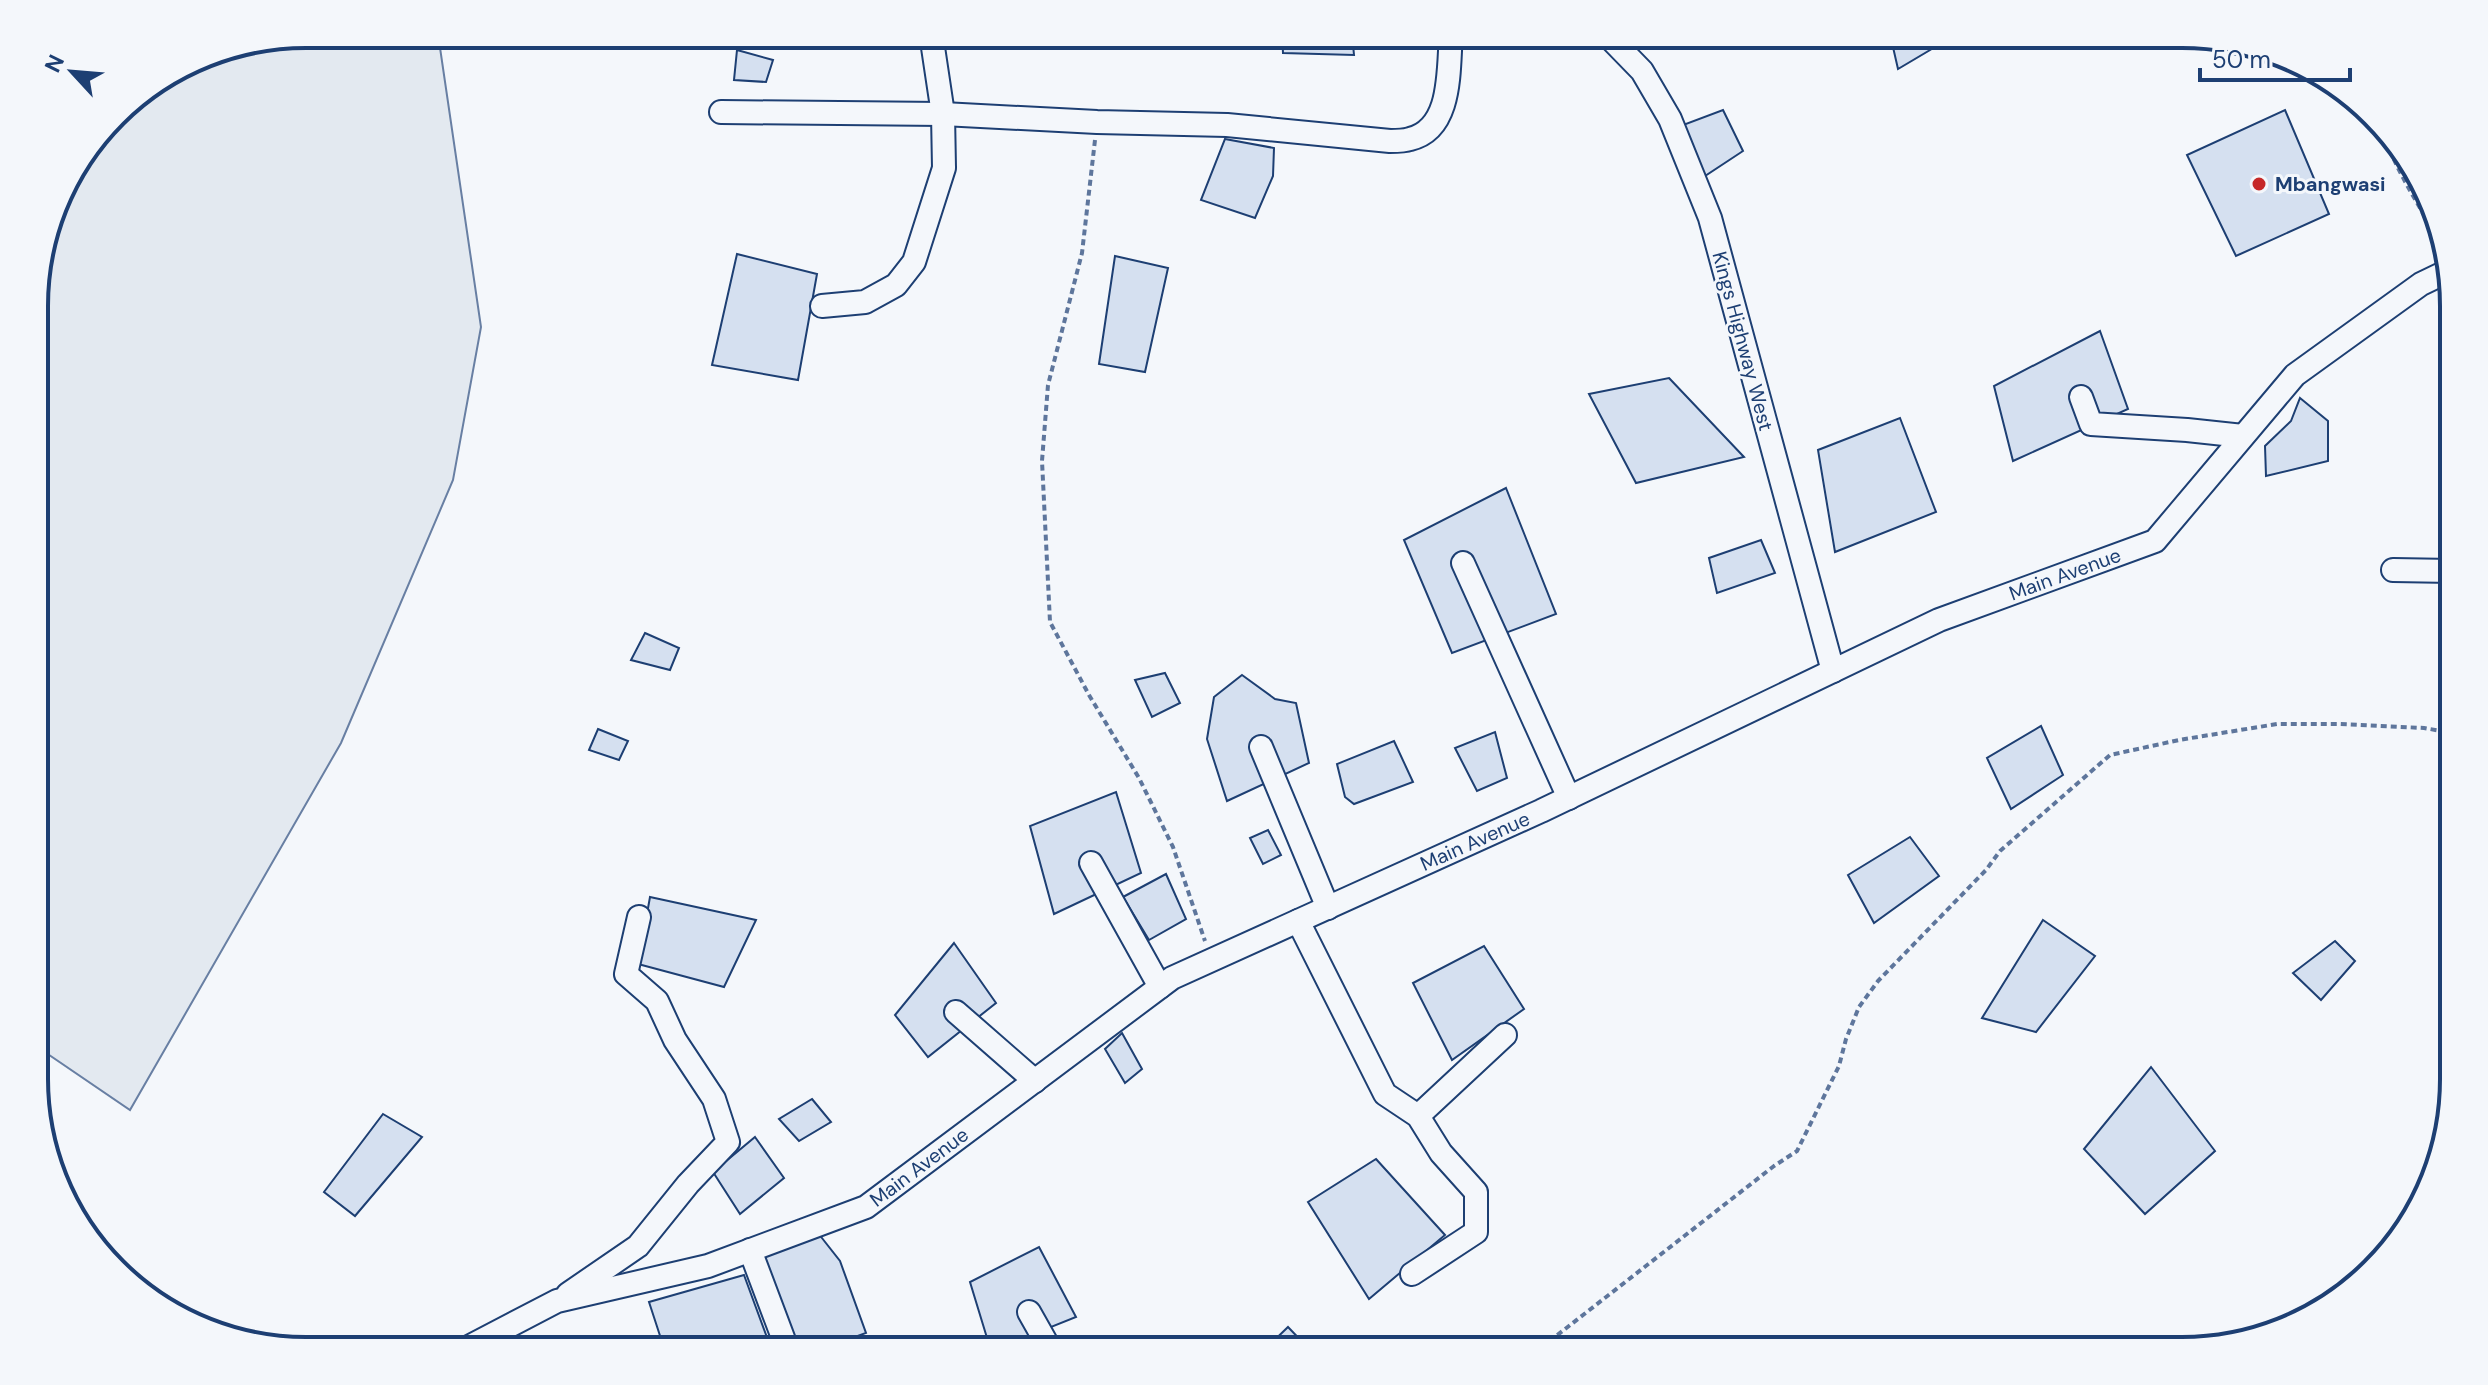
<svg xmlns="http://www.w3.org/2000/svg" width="2488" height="1385" font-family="'DM Sans',sans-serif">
  <rect width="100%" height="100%" fill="#f4f7fb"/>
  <polygon fill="#e3e9f0" stroke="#687fa3" stroke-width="2" points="306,34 438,34 481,327 453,480 341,743 130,1110 36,1046 36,271 62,185 126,102 202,55"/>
  <g fill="#d5e0f0" stroke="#1d3f73" stroke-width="2">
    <polygon points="1282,34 1352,34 1354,55 1283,53"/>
    <polygon points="1890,34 1957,34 1898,69"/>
    <polygon points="737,50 773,60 766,82 734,80"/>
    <polygon points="1723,110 1743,151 1705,176 1683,125"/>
    <polygon points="2285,110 2329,214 2236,256 2187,155"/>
    <polygon points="1225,139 1274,148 1273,176 1255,218 1201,200"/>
    <polygon points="737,254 817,274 798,380 712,365"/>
    <polygon points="1115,256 1168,268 1145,372 1099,364"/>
    <polygon points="2100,331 2128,409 2013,461 1994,386"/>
    <polygon points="1669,378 1744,457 1636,483 1589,394"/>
    <polygon points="2300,398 2328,421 2328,461 2266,476 2265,446 2291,421"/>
    <polygon points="1900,418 1936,512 1835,552 1818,450"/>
    <polygon points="1506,488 1556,614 1452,653 1404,540"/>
    <polygon points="1761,540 1775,573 1717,593 1709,558"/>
    <polygon points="645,633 679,648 670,670 631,660"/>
    <polygon points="2453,667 2453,685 2446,682"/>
    <polygon points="1165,673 1180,703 1152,717 1135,680"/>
    <polygon points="1242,675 1275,699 1296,703 1309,763 1227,801 1207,739 1214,697"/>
    <polygon points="2041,726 2063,775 2011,809 1987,758"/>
    <polygon points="598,729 628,741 619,760 589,750"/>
    <polygon points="1495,732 1507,778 1477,791 1455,748"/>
    <polygon points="1394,741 1413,782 1354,804 1345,797 1337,764"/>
    <polygon points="1116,792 1141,873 1054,914 1030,826"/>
    <polygon points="1268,830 1281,855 1263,864 1250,838"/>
    <polygon points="1910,837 1939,876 1874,923 1848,875"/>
    <polygon points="1166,874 1186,919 1149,940 1123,897"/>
    <polygon points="650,897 756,920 724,987 638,964"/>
    <polygon points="2043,920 2095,956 2036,1032 1982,1018"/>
    <polygon points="2335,941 2355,961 2321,1000 2293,973"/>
    <polygon points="954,943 996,1003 928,1057 895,1015"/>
    <polygon points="1484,946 1524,1009 1452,1060 1413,983"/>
    <polygon points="1122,1033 1142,1069 1125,1083 1105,1049"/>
    <polygon points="2151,1067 2215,1151 2145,1214 2084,1149"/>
    <polygon points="812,1099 831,1122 799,1141 779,1119"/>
    <polygon points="383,1114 422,1137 355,1216 324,1192"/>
    <polygon points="755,1137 784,1178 740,1214 713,1172"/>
    <polygon points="1376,1159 1445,1235 1369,1299 1308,1202"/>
    <polygon points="818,1233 840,1261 866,1333 816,1351 800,1351 761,1254"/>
    <polygon points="1039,1247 1076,1317 991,1351 970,1282"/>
    <polygon points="744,1275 772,1351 665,1351 649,1302"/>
    <polygon points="1288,1327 1311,1351 1263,1351"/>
  </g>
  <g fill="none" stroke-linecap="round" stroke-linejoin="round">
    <g stroke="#1d3f73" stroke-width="26">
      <g id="minor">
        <polyline points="1606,34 1642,71 1670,119 1710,218 1833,671"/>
        <path d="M721,112L943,114L1097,122L1227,125L1390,141C1396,141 1404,141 1410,139C1453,129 1448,68 1451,34"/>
        <polyline points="822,306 865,302 896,285 914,262 944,168 943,114 931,34"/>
        <polyline points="2081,397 2091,424 2187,430 2243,436"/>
        <polyline points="1463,563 1569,798"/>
        <polyline points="2393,570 2453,571"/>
        <polyline points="1261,747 1328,908"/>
        <polyline points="1091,863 1160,987"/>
        <polyline points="1298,921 1385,1094 1418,1116 1441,1153 1476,1192 1476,1232 1412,1274"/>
        <polyline points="956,1012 1035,1081"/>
        <polyline points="1418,1116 1505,1035"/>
        <polyline points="750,1250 788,1351"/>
        <polyline points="568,1294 638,1246 688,1184 728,1142 714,1099 675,1040 657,1001 626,974 639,917"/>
        <polyline points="1029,1312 1051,1351"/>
        <polyline points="461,1351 557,1301 708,1266 866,1207 1172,978 1541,811 1939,620 2155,541 2295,375 2421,284 2448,271"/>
      </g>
    </g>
    <g stroke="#5e769c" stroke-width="4" stroke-dasharray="6 4" stroke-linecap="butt">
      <path d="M2383,131C2395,171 2420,204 2438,242"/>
      <polyline points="1095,140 1082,253 1048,385 1042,461 1050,622 1089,695 1139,778 1173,847 1205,941"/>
      <polyline points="1546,1351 1551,1340 1774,1166 1797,1151 1839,1066 1846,1039 1859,1007 1878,981 1986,870 2000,851 2110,755 2179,740 2277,724 2339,724 2424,728 2453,733"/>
    </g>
    <use href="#minor" stroke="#f4f7fb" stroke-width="22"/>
  </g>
  <circle fill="#c62828" stroke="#f4f7fb" stroke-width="3" cx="2259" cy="184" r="8"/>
  <g text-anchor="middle" stroke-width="6" stroke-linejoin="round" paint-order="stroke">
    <g font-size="20" font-weight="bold" fill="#1d3f73" stroke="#f4f7fb" text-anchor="start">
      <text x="2275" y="191">Mbangwasi</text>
    </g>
    <g font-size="20" fill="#1d3f73" stroke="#f4f7fb">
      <text transform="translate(1743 341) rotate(75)" y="7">Kings Highway West</text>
      <text transform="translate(2065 574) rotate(-20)" y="7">Main Avenue</text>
      <text transform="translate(1475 841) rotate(-24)" y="7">Main Avenue</text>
      <text transform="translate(919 1167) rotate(-37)" y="7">Main Avenue</text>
    </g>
  </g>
  <path d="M0 0H2488V1385H0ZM306 48H2182A258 258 0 0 1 2440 306V1079A258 258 0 0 1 2182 1337H306A258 258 0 0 1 48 1079V306A258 258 0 0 1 306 48Z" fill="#f4f7fb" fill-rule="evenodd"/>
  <path fill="none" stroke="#1d3f73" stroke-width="4" d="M306 48H2182A258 258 0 0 1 2440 306V1079A258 258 0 0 1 2182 1337H306A258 258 0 0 1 48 1079V306A258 258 0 0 1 306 48Z"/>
  <g transform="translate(72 72) rotate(296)" stroke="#f4f7fb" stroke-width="6" paint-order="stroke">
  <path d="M0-6L14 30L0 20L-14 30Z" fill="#1d3f73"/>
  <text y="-12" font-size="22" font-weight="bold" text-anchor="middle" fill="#1d3f73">N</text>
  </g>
  <path d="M2200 68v12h150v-12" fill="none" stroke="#1d3f73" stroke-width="4"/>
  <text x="2212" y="68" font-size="24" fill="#1d3f73" stroke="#f4f7fb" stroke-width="6" paint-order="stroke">50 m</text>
</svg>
